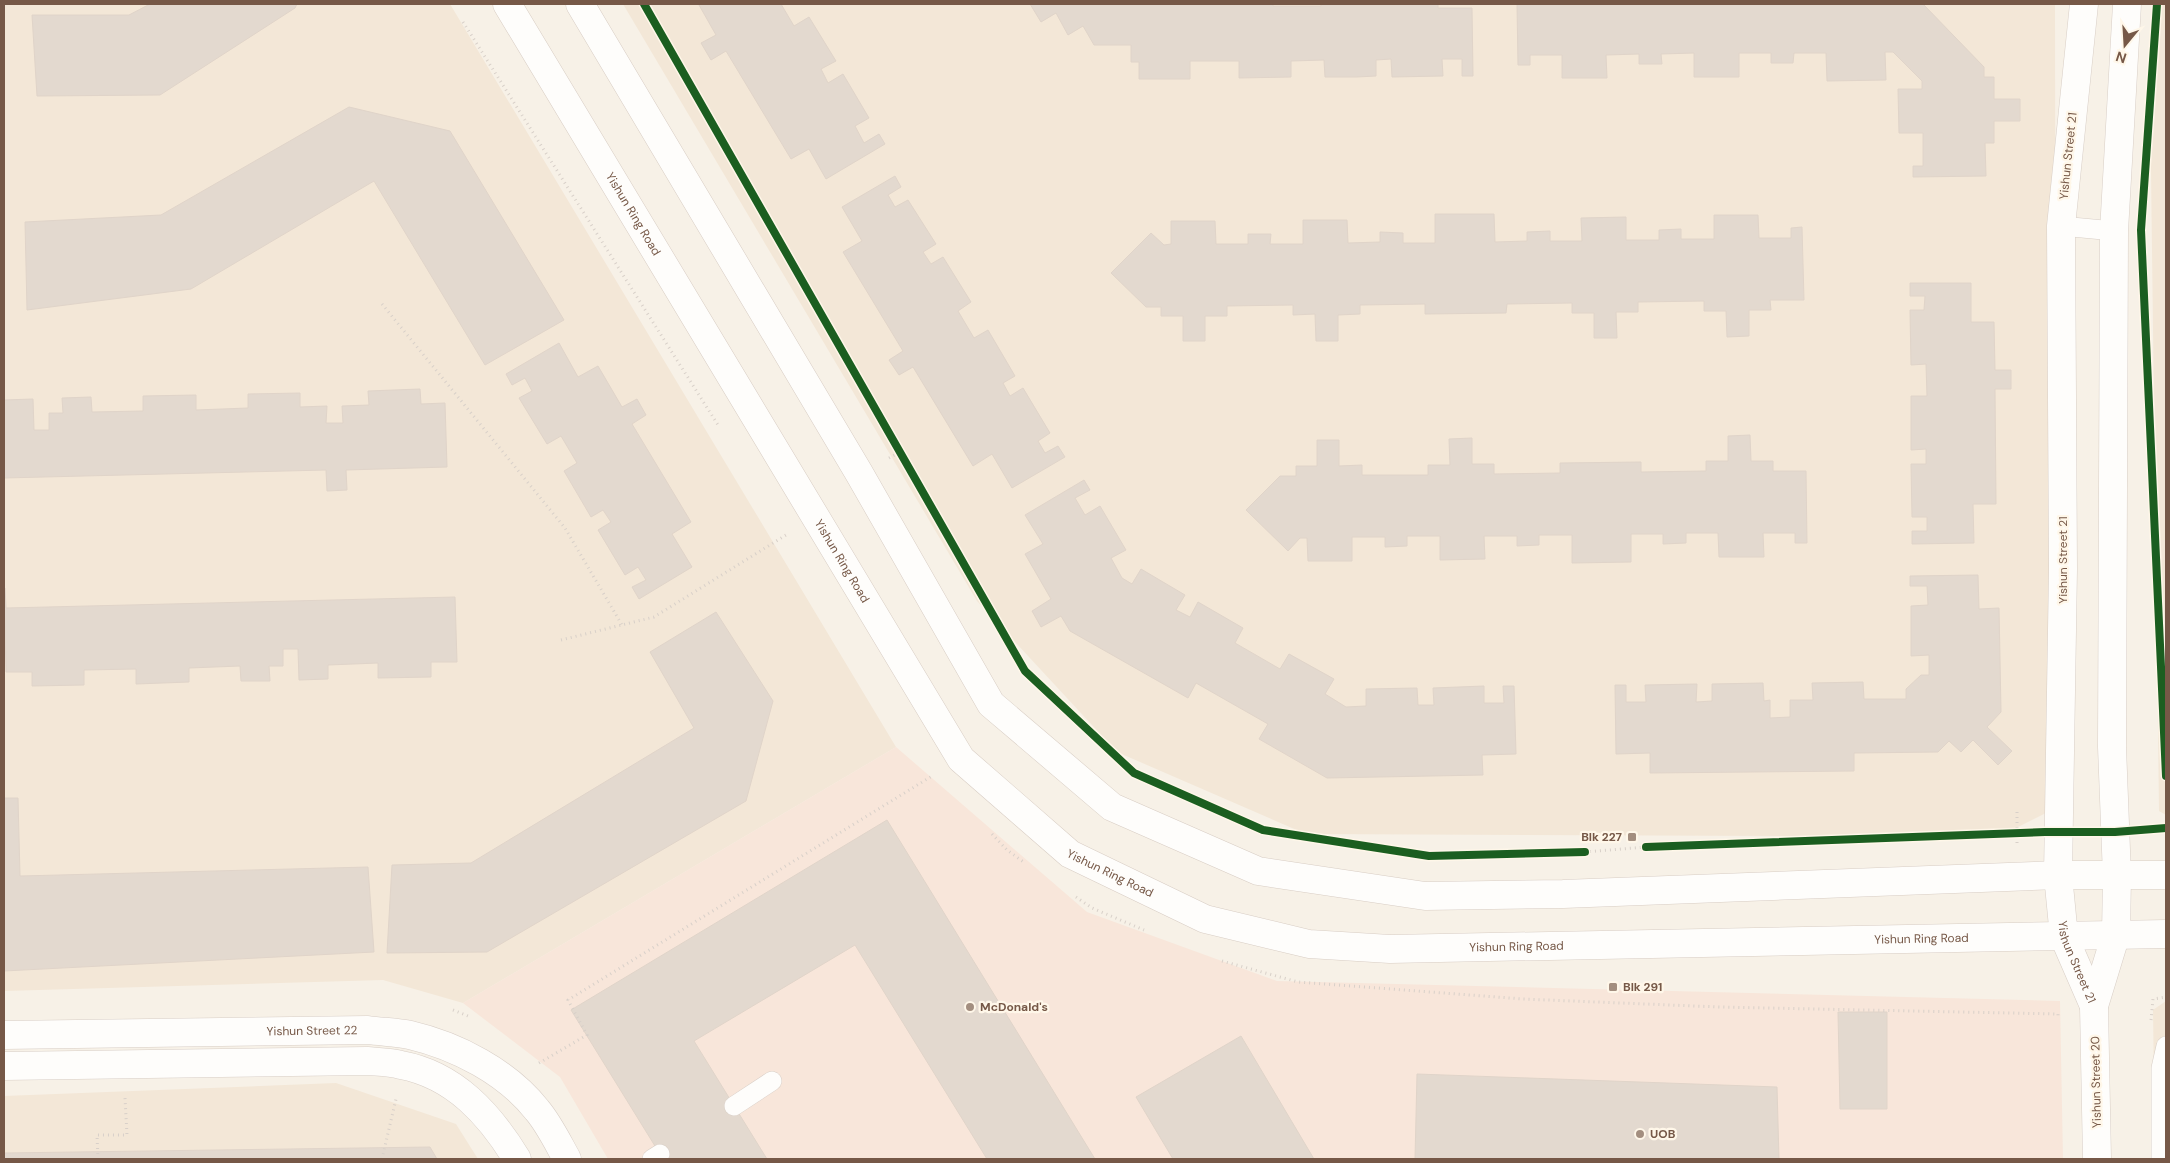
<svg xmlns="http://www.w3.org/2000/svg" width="2170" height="1163" font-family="'DM Sans',sans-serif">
  <rect width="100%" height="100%" fill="#f7f1e7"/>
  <g fill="#f3e7d7">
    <polygon points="4,4 450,4 896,747 463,1003 383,980 4,991"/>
    <polygon points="623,4 2055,4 2056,808 1998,837 1306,834 1117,752 977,601"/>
    <polygon points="2157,4 2166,4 2166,815 2159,811 2150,89"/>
    <polygon points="2166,1001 2166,1159 2155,1159 2153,1010"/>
    <polygon points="336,1083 456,1124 478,1159 4,1159 4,1096"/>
  </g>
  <polygon fill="#f8e6da" points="896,747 1087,912 1277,981 2060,1001 2063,1159 608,1159 560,1077 463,1003"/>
  <g fill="#e3d9cf" stroke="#e0d4c9">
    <polygon points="150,4 297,4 295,8 160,95 37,96 32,15 129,15"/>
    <polygon points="701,4 781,4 794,26 809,17 836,61 821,69 828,83 843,74 869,118 855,126 864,143 879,134 885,144 826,179 809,149 791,159 726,51 711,60 701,43 716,35 699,5"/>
    <polygon points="1030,4 1273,4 1273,6 1321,6 1321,4 1438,4 1438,8 1472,8 1473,76 1462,76 1462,59 1442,59 1443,76 1392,77 1391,59 1376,60 1376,76 1357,77 1325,77 1324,60 1291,61 1291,77 1239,78 1239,61 1190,61 1190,79 1139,79 1139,62 1131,62 1131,45 1094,45 1083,26 1068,35 1056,13 1041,22"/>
    <polygon points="1517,4 1923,4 1984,67 1984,77 1994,77 1994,99 2020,99 2020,121 1994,121 1994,143 1985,143 1986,176 1913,177 1913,166 1923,166 1923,133 1899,133 1898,89 1922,89 1922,81 1893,52 1885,52 1886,80 1827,81 1826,53 1794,53 1793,63 1771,63 1771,53 1739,53 1739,77 1694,77 1694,53 1661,54 1662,64 1639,64 1639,54 1606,55 1607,78 1562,78 1562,55 1530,55 1530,65 1518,65"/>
    <polygon points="349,107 450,131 564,320 485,365 374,181 191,289 27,310 25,222 161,215"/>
    <polygon points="895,176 901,187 888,195 895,207 908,200 936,244 923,252 931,264 943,257 971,302 958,311 974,338 988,330 1015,376 1003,383 1010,396 1023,388 1050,433 1038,441 1045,453 1058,446 1065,457 1012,488 992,454 973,466 913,367 899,375 889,360 903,351 843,252 862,241 842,207"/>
    <polygon points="1435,214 1494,214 1495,242 1527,241 1527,232 1550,231 1550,241 1582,241 1581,218 1626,217 1626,240 1659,240 1659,230 1681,229 1681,239 1714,239 1714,215 1758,215 1759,238 1791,238 1791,228 1802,227 1804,300 1770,300 1771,310 1749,310 1749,336 1727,337 1726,311 1704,311 1704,301 1638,302 1638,312 1616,312 1617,338 1594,338 1594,313 1572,313 1572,303 1507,304 1506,313 1425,314 1425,304 1360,305 1360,314 1338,315 1338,341 1316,341 1315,314 1293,315 1293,305 1227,306 1227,316 1205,316 1205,341 1183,341 1183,316 1161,316 1161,307 1146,307 1111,273 1151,233 1164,245 1171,244 1171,221 1215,221 1216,244 1248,244 1248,234 1271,234 1270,244 1303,244 1303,220 1347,220 1348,243 1380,242 1380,232 1403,233 1403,243 1435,243"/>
    <polygon points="1910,283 1971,283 1971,322 1994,322 1995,370 2011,370 2011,389 1995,389 1996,504 1973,504 1974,543 1912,544 1912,531 1927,531 1927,517 1912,517 1911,464 1926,464 1926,449 1911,450 1911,396 1927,396 1926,364 1911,365 1910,310 1924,310 1925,296 1910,296"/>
    <polygon points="559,343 578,377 598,366 622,407 637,399 646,415 632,424 691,522 672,534 692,567 639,599 632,587 646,580 638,567 625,575 598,530 611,522 603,510 591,517 564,471 577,463 561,436 547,444 519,398 532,391 525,378 512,385 506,374"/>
    <polygon points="420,389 421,404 445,403 447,467 346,470 347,490 327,491 326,470 4,478 4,400 33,399 34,430 49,430 49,413 63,413 62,398 91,397 92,412 143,411 143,396 196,395 196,410 248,408 248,394 300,393 300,407 327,406 326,423 343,423 342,406 369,405 368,391"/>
    <polygon points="1750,435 1751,461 1773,461 1773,471 1806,471 1807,543 1795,543 1795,533 1763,533 1764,557 1719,557 1718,533 1686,533 1686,543 1663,544 1663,534 1631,534 1631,562 1572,563 1572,535 1539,535 1539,545 1517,546 1517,536 1484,536 1485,559 1440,560 1440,536 1407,536 1407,546 1385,547 1385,537 1352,537 1352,561 1308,561 1307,538 1300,538 1288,551 1246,510 1280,476 1296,476 1296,466 1317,466 1317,440 1339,440 1339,466 1362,465 1362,475 1428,475 1428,465 1450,465 1449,439 1472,438 1472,464 1494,464 1494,474 1560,473 1560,463 1641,462 1641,472 1706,471 1706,461 1728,461 1728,436"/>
    <polygon points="1084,480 1090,490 1075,498 1085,515 1100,506 1126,550 1111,558 1122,578 1132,584 1141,569 1185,595 1176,610 1190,617 1198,602 1243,628 1235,643 1280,669 1289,654 1334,679 1325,694 1346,707 1366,706 1366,689 1417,688 1418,705 1434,705 1433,688 1484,686 1484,703 1504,703 1503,686 1514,686 1516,754 1482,755 1483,775 1327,778 1259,739 1268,724 1196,683 1188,698 1070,631 1061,616 1041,627 1032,611 1051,599 1025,554 1043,544 1025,515"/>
    <polygon points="1978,575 1979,609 1999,608 2001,712 1987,727 2012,751 1998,765 1973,740 1961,752 1949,741 1938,752 1854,753 1854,771 1650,773 1650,753 1616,754 1615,685 1626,685 1626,702 1646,702 1645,685 1697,684 1696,702 1712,701 1712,684 1763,683 1764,701 1770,700 1770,718 1790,717 1790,700 1813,700 1812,683 1863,682 1864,699 1906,699 1906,689 1921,675 1929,675 1929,655 1911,656 1911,606 1928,605 1927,586 1910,586 1910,576"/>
    <polygon points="4,588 5,588 6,608 455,597 457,662 431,662 431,677 378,678 378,663 328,665 328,679 299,680 298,649 283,649 283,666 269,666 270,681 241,681 240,666 189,668 189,682 136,684 136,669 84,670 84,685 32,686 32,672 6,672"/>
    <polygon points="716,612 773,701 746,801 487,952 387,953 392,865 471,863 694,728 650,652"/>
    <polygon points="4,798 18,798 20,876 368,867 374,952 4,971"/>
    <polygon points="887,820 1095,1159 987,1159 855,945 694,1041 767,1159 663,1159 571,1010"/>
    <polygon points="1838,1012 1887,1012 1887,1109 1840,1109"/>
    <polygon points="1241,1036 1314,1159 1173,1159 1136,1097"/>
    <polygon points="1417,1074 1777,1087 1779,1159 1415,1159"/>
    <polygon points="430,1147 437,1159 4,1159 4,1153"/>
  </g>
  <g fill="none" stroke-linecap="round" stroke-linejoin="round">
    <g stroke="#d8cec6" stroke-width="20">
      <g id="lane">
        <polyline points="2061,226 2114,231"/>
        <polyline points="734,1106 772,1081"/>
        <polyline points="652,1159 660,1154"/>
        <polyline points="2161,1159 2161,1068 2166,1046"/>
      </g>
    </g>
    <g stroke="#d8cec6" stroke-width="29">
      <g id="street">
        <path id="s1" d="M2084,4L2061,226L2063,569L2058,875L2064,937L2094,1006"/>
        <path id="s2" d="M4,1035L368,1030C382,1032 397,1032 410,1035C457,1046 507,1072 537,1110C549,1124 558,1143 567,1159"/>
        <path d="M4,1066L367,1061C378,1062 390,1062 401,1065C455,1075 490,1115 517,1159"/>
        <polyline points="2097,1159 2094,1006 2116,934 2117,876 2112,747 2114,231 2127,4"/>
      </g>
    </g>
    <g stroke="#d8cdc4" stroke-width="29">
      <g id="secondary">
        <path id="s3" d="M507,4L961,759L1070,854L1205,919L1309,944L1390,949L2166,934"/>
        <polyline points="580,4 859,473 991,704 1112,807 1258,871 1425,896 1563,894 2058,875 2166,875"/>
      </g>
    </g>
    <g stroke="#d8d0c9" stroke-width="3" stroke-dasharray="1 4" stroke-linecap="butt">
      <polyline points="463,22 718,425"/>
      <polyline points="382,304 565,528 622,625"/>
      <polyline points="889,458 900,452"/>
      <polyline points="561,640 654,617 786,535"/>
      <polyline points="2017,812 2017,844"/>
      <polyline points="992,834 1007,850 1025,863"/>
      <polyline points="1585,852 1646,847"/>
      <polyline points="1076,897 1092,908 1144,930"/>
      <polyline points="1222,961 1298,982 1523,999 1719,1007 2058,1014 2058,1016"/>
      <polyline points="453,1010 468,1016"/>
      <polyline points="2151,1020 2153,999 2166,997"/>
      <polyline points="539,1063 587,1035 568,1000 932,776"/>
      <polyline points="98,1159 97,1135 127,1135 125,1098"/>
      <polyline points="382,1159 396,1099"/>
    </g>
    <use href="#lane" stroke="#fefdfb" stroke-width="19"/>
    <use href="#street" stroke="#fefdfb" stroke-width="28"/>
    <use href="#secondary" stroke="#fefdfb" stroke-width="28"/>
    <g stroke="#fff7e9" stroke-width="11">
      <g id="cycleway">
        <polyline points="644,4 1025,671 1134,773 1263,830 1429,856 1585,852"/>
        <polyline points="2157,4 2141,230 2166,776"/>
        <polyline points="1646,847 2045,832 2115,832 2166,828"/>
      </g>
    </g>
    <use href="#cycleway" stroke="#1b5e20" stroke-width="8"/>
  </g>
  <g fill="#a38e7f" stroke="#fff7e9" stroke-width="2">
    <rect x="1627" y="832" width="10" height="10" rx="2.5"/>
    <rect x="1608" y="982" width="10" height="10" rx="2.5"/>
    <circle cx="970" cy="1007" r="5"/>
    <circle cx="1640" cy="1134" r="5"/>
  </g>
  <g text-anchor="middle" stroke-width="4.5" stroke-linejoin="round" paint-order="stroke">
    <g font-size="12" fill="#765847" stroke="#fff7e9">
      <text transform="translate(2068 156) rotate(-84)" y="4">Yishun Street 21</text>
      <text dy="4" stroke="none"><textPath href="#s3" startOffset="245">Yishun Ring Road</textPath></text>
      <text transform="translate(2063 560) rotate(-90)" y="4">Yishun Street 21</text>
      <text dy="4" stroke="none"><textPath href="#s3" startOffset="650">Yishun Ring Road</textPath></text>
      <text dy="4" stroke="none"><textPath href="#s3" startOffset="1070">Yishun Ring Road</textPath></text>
      <text dy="4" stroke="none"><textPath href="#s3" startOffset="1895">Yishun Ring Road</textPath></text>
      <text dy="4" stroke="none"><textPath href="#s3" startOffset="1490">Yishun Ring Road</textPath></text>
      <text dy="4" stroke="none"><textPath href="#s1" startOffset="962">Yishun Street 21</textPath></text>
      <text dy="4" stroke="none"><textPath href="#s2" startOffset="308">Yishun Street 22</textPath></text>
      <text transform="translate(2096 1082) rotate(-91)" y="4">Yishun Street 20</text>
    </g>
    <g font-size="12" font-weight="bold" fill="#765847" stroke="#fff7e9" text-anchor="start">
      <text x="1622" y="841" text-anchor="end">Blk 227</text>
      <text x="1623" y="991">Blk 291</text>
      <text x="980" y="1011">McDonald's</text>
      <text x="1650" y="1138">UOB</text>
    </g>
  </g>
  <rect width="2170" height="1163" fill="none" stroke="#765847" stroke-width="10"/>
  <g transform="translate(2125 45) rotate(198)" stroke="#fff7e9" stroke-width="4" paint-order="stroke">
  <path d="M0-4L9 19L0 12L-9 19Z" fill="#765847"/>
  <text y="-8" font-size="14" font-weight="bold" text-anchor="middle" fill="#765847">N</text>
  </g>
</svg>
